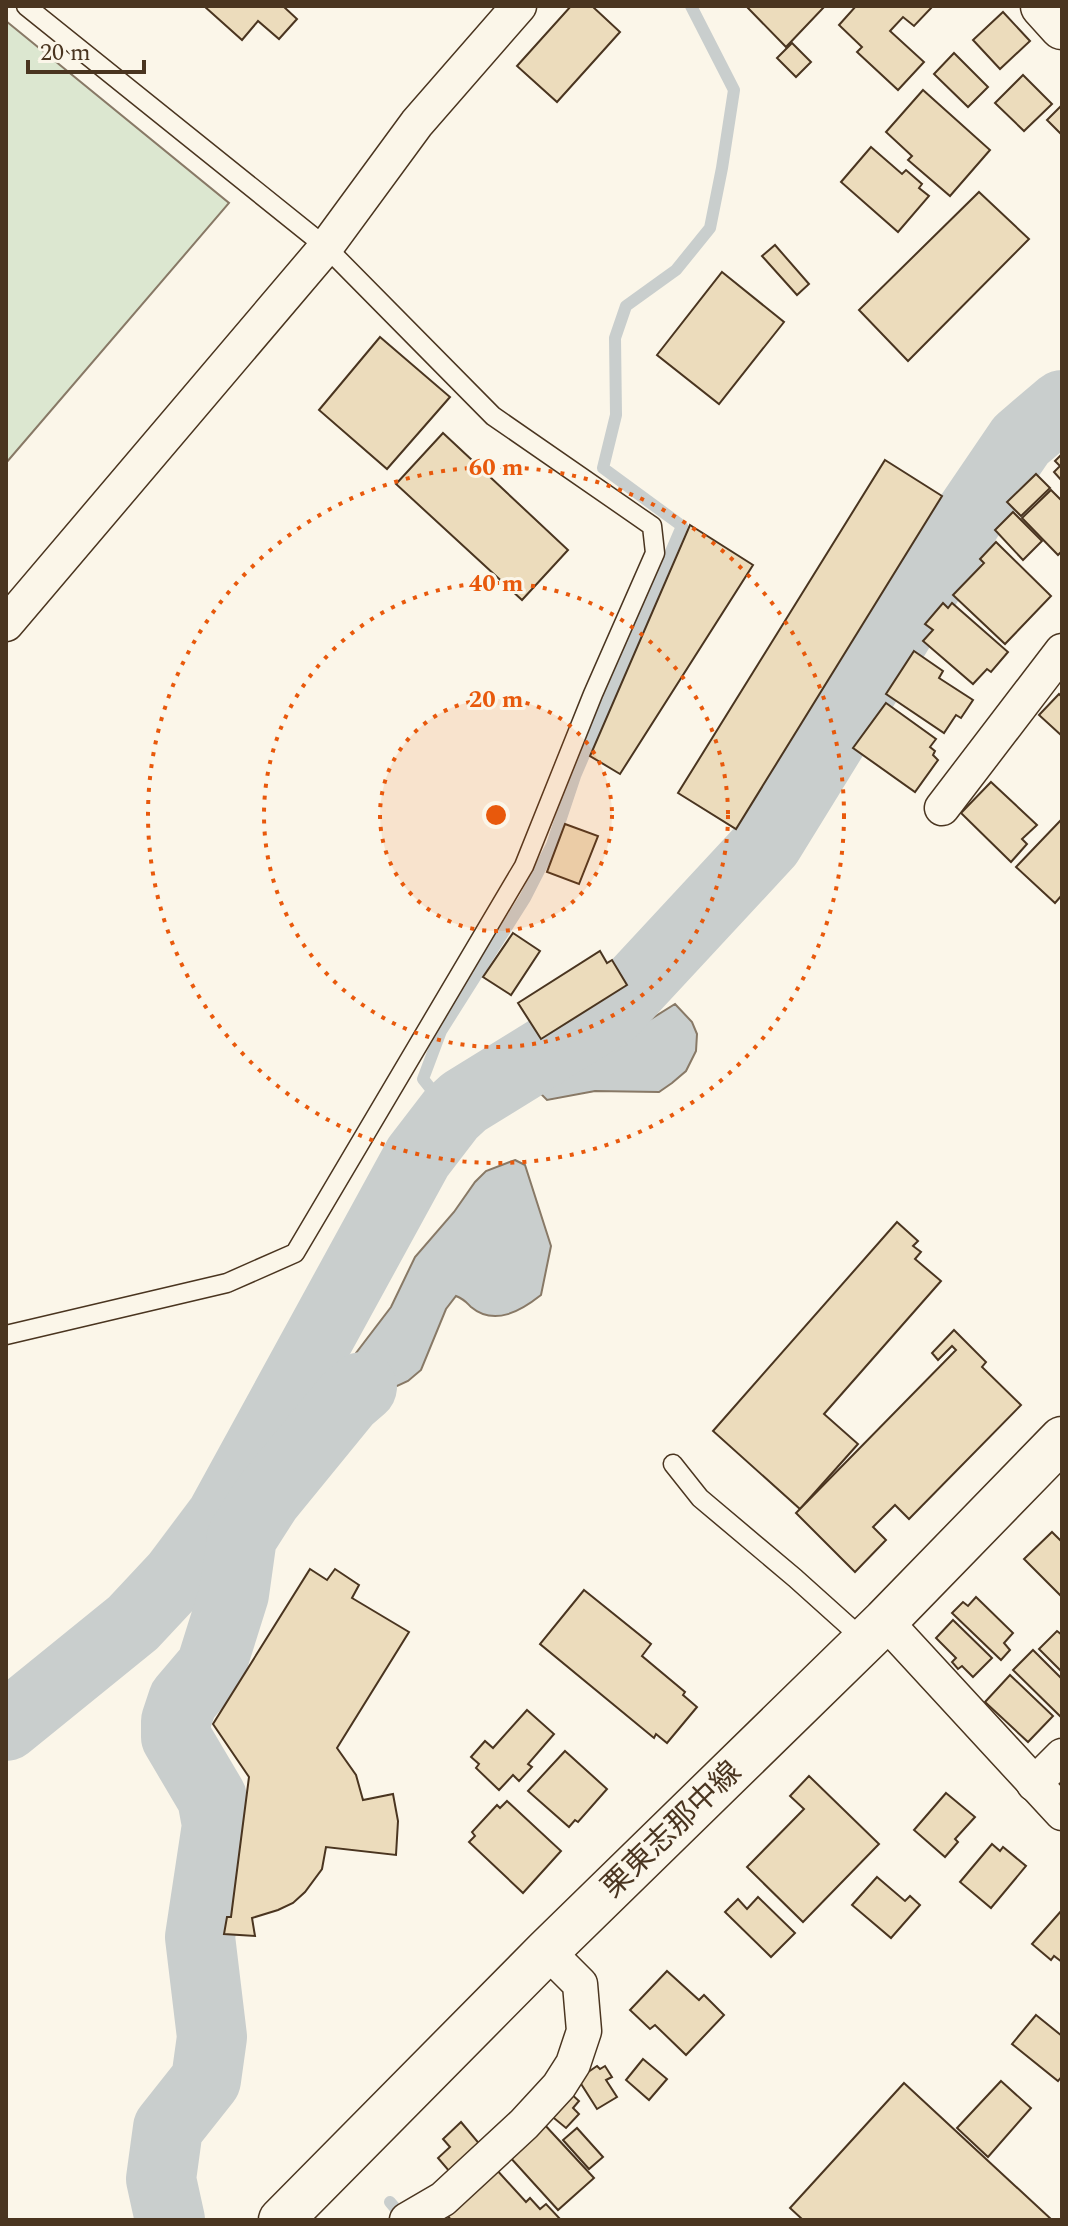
<svg xmlns="http://www.w3.org/2000/svg" width="1068" height="2226" font-family="Spectral,'Noto Sans JP',serif">
  <rect width="100%" height="100%" fill="#fbf6e9"/>
  <polygon fill="#dce7d0" stroke="#887966" stroke-width="2" points="6,21 229,203 6,463"/>
  <g fill="#c9cecd" stroke="#887966" stroke-width="2">
    <polygon points="675,1004 692,1022 697,1034 696,1051 686,1071 672,1083 659,1092 595,1091 547,1100 541,1094 542,1087"/>
    <path d="M515,1160L525,1165L551,1246L541,1295C522,1310 495,1327 471,1307C466,1302 464,1299 456,1296L446,1309L421,1370L408,1381L371,1398L349,1367L356,1353L391,1307L415,1257L454,1212L475,1182L486,1171Z"/>
  </g>
  <g fill="none" stroke-linecap="round" stroke-linejoin="round">
    <g stroke="#c9cecd" stroke-width="12">
      <polyline points="451,1114 423,1079 441,1031 525,898 552,845 575,776 682,526 603,468 616,415 615,338 626,306 676,270 710,228 722,168 734,90 691,6"/>
      <polyline points="390,2202 405,2220"/>
    </g>
    <g stroke="#c9cecd" stroke-width="70">
      <polyline points="6,1726 133,1623 176,1577 221,1517 418,1157 451,1114 464,1102 613,1010 768,843 970,515 1021,440 1062,405"/>
      <polyline points="170,2220 161,2179 168,2128 206,2080 212,2037 200,1937 217,1825 212,1798 176,1737 176,1721 183,1700 211,1667 234,1594 242,1537 267,1498 347,1400 362,1387"/>
    </g>
  </g>
  <g fill="#ecdcbc" stroke="#4a3520" stroke-width="2">
    <polygon points="204,6 283,6 297,19 279,39 258,21 242,40"/>
    <polygon points="571,6 592,6 620,32 557,102 517,66"/>
    <polygon points="746,6 825,6 786,47"/>
    <polygon points="856,6 933,6 914,26 903,17 890,31 924,62 898,90 857,52 862,47 839,25"/>
    <polygon points="1003,12 1030,41 1000,69 973,40"/>
    <polygon points="792,43 811,62 796,77 777,58"/>
    <polygon points="954,53 988,87 968,107 934,74"/>
    <polygon points="1023,75 1052,104 1024,131 995,103"/>
    <polygon points="923,90 990,150 950,196 908,160 912,156 886,132"/>
    <polygon points="1062,105 1062,135 1047,120"/>
    <polygon points="871,147 902,174 906,170 922,184 919,188 929,196 898,232 841,182"/>
    <polygon points="979,192 1029,239 908,361 859,310"/>
    <polygon points="775,245 809,284 797,295 762,256"/>
    <polygon points="722,272 784,322 719,404 657,355"/>
    <polygon points="380,337 450,397 387,469 319,410"/>
    <polygon points="443,433 568,550 522,600 396,484"/>
    <polygon points="1062,454 1062,481 1054,472 1060,466 1055,461"/>
    <polygon points="885,460 942,496 736,829 678,793"/>
    <polygon points="1036,474 1050,488 1021,516 1007,502"/>
    <polygon points="1051,490 1062,501 1062,551 1058,555 1022,518"/>
    <polygon points="1013,512 1042,541 1023,560 995,530"/>
    <polygon points="690,525 753,565 620,774 590,756"/>
    <polygon points="996,542 1051,596 1005,644 953,595 984,563 980,559"/>
    <polygon points="943,603 948,608 952,603 1008,652 991,672 987,669 973,684 923,641 933,630 925,624"/>
    <polygon points="914,651 943,671 939,678 973,700 961,718 956,715 944,733 886,694"/>
    <polygon points="1059,694 1062,697 1062,736 1039,715"/>
    <polygon points="886,703 936,739 930,747 935,751 933,755 938,760 915,792 853,748"/>
    <polygon points="991,782 1037,825 1022,839 1027,844 1011,862 961,813"/>
    <polygon points="1060,821 1062,823 1062,895 1055,903 1016,867"/>
    <polygon points="565,824 598,836 579,884 547,872"/>
    <polygon points="513,933 540,951 511,995 483,977"/>
    <polygon points="600,951 607,963 612,960 627,985 541,1039 518,1003"/>
    <polygon points="897,1222 918,1241 913,1246 921,1252 915,1259 941,1281 824,1414 858,1444 800,1509 713,1431"/>
    <polygon points="954,1330 986,1362 982,1367 1021,1405 909,1519 895,1505 873,1527 886,1540 855,1572 796,1513 956,1350 952,1346 938,1360 932,1353"/>
    <polygon points="1052,1532 1062,1542 1062,1597 1024,1559"/>
    <polygon points="310,1569 327,1580 335,1569 359,1585 352,1598 409,1632 337,1748 356,1775 363,1800 393,1794 398,1821 396,1855 326,1847 322,1869 305,1892 293,1903 278,1910 252,1918 255,1936 224,1934 227,1917 231,1917 249,1777 213,1724"/>
    <polygon points="584,1590 651,1644 642,1656 685,1692 683,1695 697,1707 667,1743 656,1734 654,1738 540,1644"/>
    <polygon points="976,1597 1013,1633 1004,1643 1010,1650 1001,1660 952,1613 963,1602 968,1606"/>
    <polygon points="953,1620 992,1658 973,1677 962,1666 958,1669 952,1662 956,1658 936,1638"/>
    <polygon points="1057,1631 1062,1635 1062,1672 1039,1649"/>
    <polygon points="1033,1650 1062,1679 1062,1718 1013,1670"/>
    <polygon points="1010,1675 1053,1716 1028,1742 985,1702"/>
    <polygon points="527,1710 554,1734 528,1764 532,1767 519,1781 513,1775 499,1790 476,1768 479,1764 471,1757 485,1741 493,1748"/>
    <polygon points="565,1751 607,1789 578,1822 575,1820 569,1827 528,1791"/>
    <polygon points="809,1776 879,1844 803,1922 747,1867 804,1809 790,1796"/>
    <polygon points="946,1793 975,1817 955,1839 958,1842 945,1857 914,1830"/>
    <polygon points="507,1801 561,1851 523,1893 469,1842 475,1836 472,1832 497,1805 500,1808"/>
    <polygon points="992,1844 1000,1851 1003,1847 1026,1866 991,1908 960,1882"/>
    <polygon points="877,1877 905,1901 910,1896 920,1905 891,1938 852,1905"/>
    <polygon points="758,1897 795,1933 771,1957 725,1912 738,1899 747,1909"/>
    <polygon points="1062,1910 1062,1962 1054,1956 1051,1960 1032,1944"/>
    <polygon points="667,1971 699,2000 704,1995 724,2015 686,2055 655,2025 650,2029 630,2010"/>
    <polygon points="1036,2015 1062,2036 1062,2076 1058,2081 1012,2044"/>
    <polygon points="643,2059 667,2079 649,2100 626,2080"/>
    <polygon points="597,2066 600,2069 605,2066 612,2077 606,2080 617,2097 597,2109 578,2079"/>
    <polygon points="1001,2081 1031,2108 988,2157 957,2128"/>
    <polygon points="904,2083 1052,2220 803,2220 790,2208"/>
    <polygon points="569,2092 579,2101 573,2108 579,2114 566,2128 549,2114"/>
    <polygon points="461,2122 482,2147 449,2171 438,2158 450,2147 443,2139"/>
    <polygon points="543,2123 594,2178 558,2210 508,2155"/>
    <polygon points="577,2128 603,2157 589,2169 563,2140"/>
    <polygon points="495,2168 526,2202 530,2198 540,2209 546,2204 561,2220 451,2220 446,2214"/>
  </g>
  <g fill="none" stroke-linecap="round" stroke-linejoin="round">
    <g stroke="#4a3520" stroke-width="21">
      <g id="lane">
        <polyline points="6,1335 227,1283 295,1253 524,866 593,694 655,553 652,526 493,416 326,247 26,6"/>
        <polyline points="673,1464 700,1498 795,1578 864,1640"/>
      </g>
    </g>
    <g stroke="#4a3520" stroke-width="37">
      <g id="street">
        <polyline points="6,624 326,247 417,123 519,6"/>
        <polyline points="942,808 1062,651"/>
        <polyline points="885,1621 1062,1813"/>
        <polyline points="1034,1784 1062,1756"/>
        <polyline points="407,2220 443,2199 524,2124 559,2086 573,2064 584,2031 580,1984 547,1951"/>
      </g>
    </g>
    <g stroke="#4a3520" stroke-width="47">
      <polyline id="secondary" points="1043,6 1062,27"/>
    </g>
    <g stroke="#4a3520" stroke-width="47">
      <polyline id="primary" points="281,2220 547,1951 885,1621 1062,1439"/>
    </g>
    <use href="#lane" stroke="#fbf6e9" stroke-width="18"/>
    <use href="#street" stroke="#fbf6e9" stroke-width="34"/>
    <use href="#secondary" stroke="#fbf6e9" stroke-width="44"/>
    <use href="#primary" stroke="#fbf6e9" stroke-width="44"/>
  </g>
  <circle cx="496" cy="815" r="116" fill="#e8590c" fill-opacity=".12"/>
  <g fill="none" stroke="#e8590c" stroke-width="4" stroke-dasharray="4 8">
    <circle cx="496" cy="815" r="116"/>
    <circle cx="496" cy="815" r="232"/>
    <circle cx="496" cy="815" r="348"/>
  </g>
  <g text-anchor="middle" stroke-width="6" stroke-linejoin="round" paint-order="stroke">
    <g font-size="30" fill="#4a3520" stroke="#fbf6e9">
      <text transform="translate(671 1829) rotate(-44)" y="10">栗東志那中線</text>
    </g>
  </g>
  <circle cx="496" cy="815" r="12" fill="#e8590c" stroke="#fbf6e9" stroke-width="4"/>
  <g font-size="24" text-anchor="middle" font-weight="bold" fill="#e8590c" stroke="#fbf6e9" stroke-width="6" stroke-linejoin="round" paint-order="stroke">
    <text x="496" y="475">60 m</text>
    <text x="496" y="591">40 m</text>
    <text x="496" y="707">20 m</text>
  </g>
  <rect width="1068" height="2226" fill="none" stroke="#4a3520" stroke-width="16"/>
  <path d="M28 60v12h116v-12" fill="none" stroke="#4a3520" stroke-width="4"/>
  <text x="40" y="60" font-size="24" fill="#4a3520" stroke="#fbf6e9" stroke-width="6" paint-order="stroke">20 m</text>
</svg>
